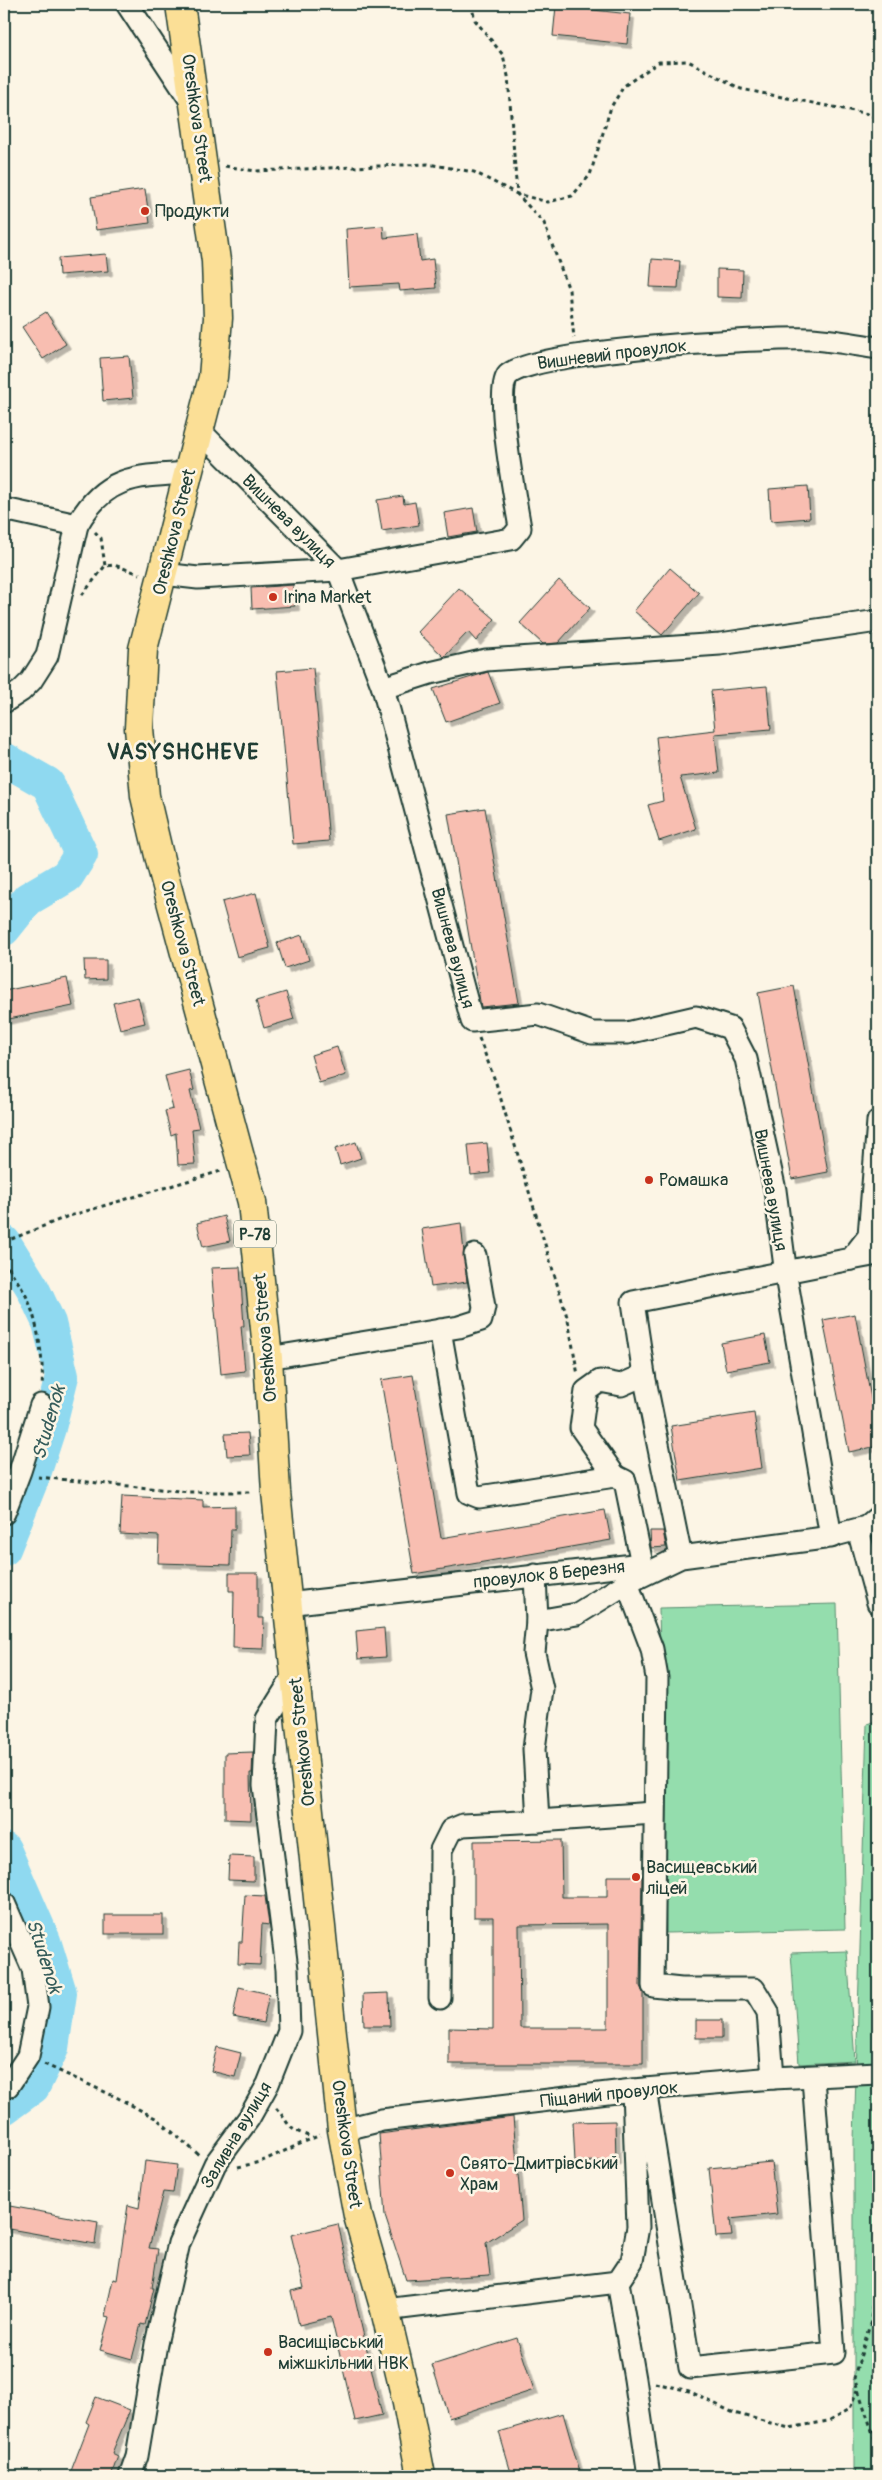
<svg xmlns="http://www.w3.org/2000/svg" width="882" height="2480" font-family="Pangolin,sans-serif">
  <defs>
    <filter id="shadow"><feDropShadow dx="4.5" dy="4.5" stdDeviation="0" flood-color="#0004"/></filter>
  </defs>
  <rect width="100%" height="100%" fill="#fcf5e5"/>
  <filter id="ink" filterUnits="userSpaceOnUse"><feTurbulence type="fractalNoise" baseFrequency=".02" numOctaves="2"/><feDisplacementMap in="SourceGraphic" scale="10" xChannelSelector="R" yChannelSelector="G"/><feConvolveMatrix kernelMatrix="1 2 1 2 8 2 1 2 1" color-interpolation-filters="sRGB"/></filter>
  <g filter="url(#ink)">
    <g fill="#94ddad" stroke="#5a8d70">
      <polygon points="837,1604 845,1929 666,1933 659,1608"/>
      <polygon points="878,1720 878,2476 854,2476 854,2140 867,1724"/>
      <polygon points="847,1951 855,2061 799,2064 791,1953"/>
    </g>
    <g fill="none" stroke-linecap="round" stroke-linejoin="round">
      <g stroke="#8fd9f0" stroke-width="34">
        <polyline points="4,759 48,784 81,854 67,876 28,899 4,929"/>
        <polyline points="4,1242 32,1287 49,1323 62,1376 49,1428 34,1474 4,1549"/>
        <polyline points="4,1849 44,1941 60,1993 52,2048 33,2087 4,2108"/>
      </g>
    </g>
    <g fill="#f8beb1" stroke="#1f3d34" fill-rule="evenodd" filter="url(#shadow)">
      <polygon points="556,6 630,14 627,44 553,36"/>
      <polygon points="145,189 150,223 96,230 91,197"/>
      <polygon points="383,226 384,238 417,234 420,261 433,259 436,288 400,291 399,284 349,287 346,229"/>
      <polygon points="106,254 108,271 59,275 58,258"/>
      <polygon points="652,259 680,261 678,288 650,287"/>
      <polygon points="717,269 743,270 742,298 717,297"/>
      <polygon points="46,312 66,344 43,359 22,327"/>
      <polygon points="129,356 133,398 103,401 100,358"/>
      <polygon points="808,486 810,518 771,521 769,489"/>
      <polygon points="403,496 404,504 415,502 419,525 382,531 377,500"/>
      <polygon points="473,508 477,532 448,537 444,513"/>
      <polygon points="670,568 699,593 662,635 634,611"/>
      <polygon points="559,580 590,608 558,643 543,644 520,623"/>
      <polygon points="293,585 295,606 252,609 251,588"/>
      <polygon points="459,588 495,619 476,641 468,632 444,657 418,632"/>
      <polygon points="313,668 329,841 293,844 277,671"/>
      <polygon points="488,672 500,703 446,722 433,689"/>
      <polygon points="767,686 771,729 715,734 719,773 680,777 696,829 659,841 648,805 663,801 656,737 715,730 711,691"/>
      <polygon points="485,808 519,1003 481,1007 448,814"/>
      <polygon points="256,893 270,948 237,957 222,902"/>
      <polygon points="302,935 309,960 285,968 277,943"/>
      <polygon points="84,960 106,960 106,979 85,980"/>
      <polygon points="67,978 73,1006 4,1020 4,991"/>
      <polygon points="794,986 828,1172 792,1179 758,993"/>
      <polygon points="286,992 294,1019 264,1028 256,1001"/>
      <polygon points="138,997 145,1023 120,1029 113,1003"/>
      <polygon points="337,1047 346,1075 319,1083 311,1055"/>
      <polygon points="189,1070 194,1090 190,1091 199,1128 192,1129 195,1164 178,1165 176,1133 171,1135 165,1111 173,1109 165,1076"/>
      <polygon points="356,1142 361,1158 340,1165 335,1149"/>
      <polygon points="487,1143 490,1173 471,1175 468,1145"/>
      <polygon points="224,1216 230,1241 203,1247 197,1223"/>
      <polygon points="461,1223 467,1282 431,1287 422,1229"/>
      <polygon points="240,1267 244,1326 241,1326 245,1371 221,1374 211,1268"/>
      <polygon points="855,1314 878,1435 878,1446 849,1452 823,1320"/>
      <polygon points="765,1335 770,1362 726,1370 721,1343"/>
      <polygon points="413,1375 441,1538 605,1510 611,1540 414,1574 381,1380"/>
      <polygon points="754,1413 762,1468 680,1481 671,1426"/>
      <polygon points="248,1433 250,1455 227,1456 225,1434"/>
      <polygon points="122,1496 203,1500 203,1507 235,1506 235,1529 231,1529 230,1565 158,1563 159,1536 120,1534"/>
      <polygon points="650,1531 663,1531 666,1547 651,1548"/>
      <polygon points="229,1573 258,1573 258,1618 264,1618 263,1649 233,1648 234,1591 229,1591"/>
      <polygon points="384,1628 386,1657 358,1659 356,1631"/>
      <polygon points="253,1752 252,1773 250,1773 251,1820 225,1819 225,1753"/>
      <path d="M561,1840L562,1897H607V1876H642L640,1986L643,1993V2064H449V2028L493,2029V1917H474V1841ZM608,1924V2028H520L519,1925Z"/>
      <polygon points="229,1856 254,1857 254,1881 228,1880"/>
      <polygon points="245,1895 265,1896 269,1925 262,1924 260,1965 238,1964 239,1942 242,1942"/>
      <rect x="105" y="1915" width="58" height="19"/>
      <polygon points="239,1987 269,1994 263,2023 233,2017"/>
      <polygon points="389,1993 390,2026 364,2026 363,1994"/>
      <rect x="696" y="2020" width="26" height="18"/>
      <polygon points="217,2047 241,2053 235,2077 211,2071"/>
      <polygon points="513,2117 522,2220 486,2243 490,2275 406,2280 385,2216 379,2134"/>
      <polygon points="615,2121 616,2160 575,2162 573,2122"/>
      <polygon points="145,2161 177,2165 173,2193 163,2192 149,2248 158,2249 152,2288 154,2288 145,2325 141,2324 132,2359 100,2350 109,2317 105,2316 113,2279 117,2280 128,2205 139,2208"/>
      <polygon points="771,2162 777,2214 730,2219 732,2236 716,2237 709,2168"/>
      <polygon points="4,2205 98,2222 95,2244 4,2228"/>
      <polygon points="338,2224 382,2415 355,2421 331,2317 299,2325 291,2291 304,2288 291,2235"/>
      <polygon points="517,2338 534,2390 449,2418 432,2365"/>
      <polygon points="96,2397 130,2410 112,2453 118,2456 111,2476 84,2476 71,2471 89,2424 86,2422"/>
      <polygon points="563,2413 581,2476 512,2476 499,2432"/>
    </g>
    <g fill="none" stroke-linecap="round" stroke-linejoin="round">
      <g stroke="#1f3d34" stroke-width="25">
        <g id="minor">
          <polyline points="127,4 193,104"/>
          <polyline points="200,431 338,570 383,688 472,1021 538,1014 592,1033 627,1033 696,1017 730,1028 746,1059 775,1190 787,1282 831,1537"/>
          <polyline points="4,509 77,525"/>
          <path d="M163,574L198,578L338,570L511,539L520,528C516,503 494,390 508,375C532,350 767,337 811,339C833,340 856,345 878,348"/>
          <polyline points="383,688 430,673 486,660 720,644 878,621"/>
          <path d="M4,702L21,691L31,681L47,656L77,525C105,475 137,476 189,473"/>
          <polyline points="851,1259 878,1254"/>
          <polyline points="440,1330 469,1493 479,1497 615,1476 625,1481 642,1564"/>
          <polyline points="268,1358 459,1327 481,1320 484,1307 475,1255"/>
          <polyline points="615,1476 581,1428 586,1391 600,1381 621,1385 644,1375"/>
          <polyline points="4,1513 20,1471 41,1405"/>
          <polyline points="858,1530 878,1603"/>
          <polyline points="681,1557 644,1375 633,1302 851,1259 869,1236 878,1121"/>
          <polyline points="287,1604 642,1564 627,1583 681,1557 824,1538 866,1527 878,1517"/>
          <polyline points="537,1621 577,1614 627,1583 652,1649 657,1678 653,1986 681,1989 754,1989 768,2012 773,2078"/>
          <polyline points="538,1821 654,1813"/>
          <polyline points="4,1903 33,1969 38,2007 28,2056 8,2086 4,2088"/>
          <polyline points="440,1998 441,1850 451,1830 463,1825 538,1821 534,1749 542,1689 534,1653 537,1621 535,1575"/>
          <polyline points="645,2089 690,2368 834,2353 813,2078"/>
          <polyline points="342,2130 382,2120 633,2090 773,2078 878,2073"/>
          <polyline points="618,2282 632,2261 638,2227 633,2090"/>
          <polyline points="385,2310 618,2282 635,2379 649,2476"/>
          <polyline points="130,2476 137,2456 156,2344 179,2243 215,2164 249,2118 268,2084 289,2031 287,1969 264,1785 267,1719 294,1676"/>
        </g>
      </g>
      <g stroke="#1f3d34" stroke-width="31">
        <polyline id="major" points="180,4 216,261 218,318 213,377 143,649 139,728 145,796 161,864 252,1202 268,1358 276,1492 342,2130 358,2216 385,2310 407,2403 421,2476"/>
      </g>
      <g stroke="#1f3d34" stroke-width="3" stroke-dasharray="4 4" stroke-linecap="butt">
        <polyline points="471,4 475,20 503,55 508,76 517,194 544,223 569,290 574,338"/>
        <polyline points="225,166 255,171 428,164 474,172 517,194 548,202 572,196 590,175 611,107 624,86 659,62 688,61 741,89 869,114 878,120"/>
        <polyline points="95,532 101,538 105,566"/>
        <polyline points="82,595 105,566 114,565 140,574"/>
        <polyline points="479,1038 496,1083 568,1320 578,1375"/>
        <polyline points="4,1242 66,1217 221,1171"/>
        <path d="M4,1260C11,1273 22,1286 28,1300C38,1323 44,1362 42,1387"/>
        <polyline points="38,1477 189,1492 253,1492"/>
        <polyline points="44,2064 118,2098 157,2119 199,2155"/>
        <path d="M276,2108C293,2127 284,2128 312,2137"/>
        <polyline points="238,2167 260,2162 320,2135"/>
        <polyline points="878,2234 871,2321 854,2378 878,2448"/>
        <polyline points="873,2318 878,2333"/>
        <polyline points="655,2383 689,2391 734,2413 789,2428 828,2421 850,2409 857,2390"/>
      </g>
      <use href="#minor" stroke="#fcf5e5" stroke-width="21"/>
      <use href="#major" stroke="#fbdf96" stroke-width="28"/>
    </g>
  </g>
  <g fill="#c8321e" stroke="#fcf5e5" stroke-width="2">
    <circle cx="145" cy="211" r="5"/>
    <circle cx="273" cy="597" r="5"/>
    <circle cx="649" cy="1180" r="5"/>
    <circle cx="636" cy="1877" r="5"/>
    <circle cx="450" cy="2173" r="5"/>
    <circle cx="268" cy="2352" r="5"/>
  </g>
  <g text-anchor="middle" stroke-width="5" stroke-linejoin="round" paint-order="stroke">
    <rect fill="#fcf5e5" stroke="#617469" stroke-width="1" x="234" y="1220.5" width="42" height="27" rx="4"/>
    <g font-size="16" font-weight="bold" fill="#1f3d34">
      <text x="255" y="1240">Р-78</text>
    </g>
    <g font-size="18" fill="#1f3d34" stroke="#fcf5e5">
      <text transform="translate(197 118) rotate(82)" y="6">Oreshkova Street</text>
      <text transform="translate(612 354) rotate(-7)" y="6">Вишневий провулок</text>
      <text transform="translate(289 521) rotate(45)" y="6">Вишнева вулиця</text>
      <text transform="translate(174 532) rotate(-76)" y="6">Oreshkova Street</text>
      <text transform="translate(183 943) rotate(75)" y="6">Oreshkova Street</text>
      <text transform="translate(453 948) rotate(75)" y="6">Вишнева вулиця</text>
      <text transform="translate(771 1190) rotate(80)" y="6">Вишнева вулиця</text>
      <text transform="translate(265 1338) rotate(-95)" y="6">Oreshkova Street</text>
      <text transform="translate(549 1574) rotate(-6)" y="6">провулок 8 Березня</text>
      <text transform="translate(302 1742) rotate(-96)" y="6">Oreshkova Street</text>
      <text transform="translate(609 2094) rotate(-6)" y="6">Піщаний провулок</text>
      <text transform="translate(236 2135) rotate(-59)" y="6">Заливна вулиця</text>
      <text transform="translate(347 2144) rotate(82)" y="6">Oreshkova Street</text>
    </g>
    <g font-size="18" fill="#1f3d34" stroke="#fcf5e5" text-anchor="start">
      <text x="155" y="217">Продукти</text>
      <text x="283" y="603">Irina Market</text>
      <text x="659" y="1186">Ромашка</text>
      <text x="646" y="1873">Васищевський<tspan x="646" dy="21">ліцей</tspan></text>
      <text x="460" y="2169">Свято-Дмитрівський<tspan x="460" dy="21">Храм</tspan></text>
      <text x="278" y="2348">Васищівський<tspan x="278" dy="21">міжшкільний НВК</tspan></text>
    </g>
    <g font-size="19" font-style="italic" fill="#355c5a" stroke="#fcf5e5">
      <text transform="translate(48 1422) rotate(-74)" y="7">Studenok</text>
      <text transform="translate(45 1956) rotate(72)" y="7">Studenok</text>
    </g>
    <g font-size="22" font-weight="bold" letter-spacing="1" fill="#1f3d34" stroke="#fcf5e5">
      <text x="183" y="759">VASYSHCHEVE</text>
    </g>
  </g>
  <rect width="882" height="2480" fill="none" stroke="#fcf5e5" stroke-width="20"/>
  <rect x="10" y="10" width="862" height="2460" fill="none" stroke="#1f3d34" stroke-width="2" filter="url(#ink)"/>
</svg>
